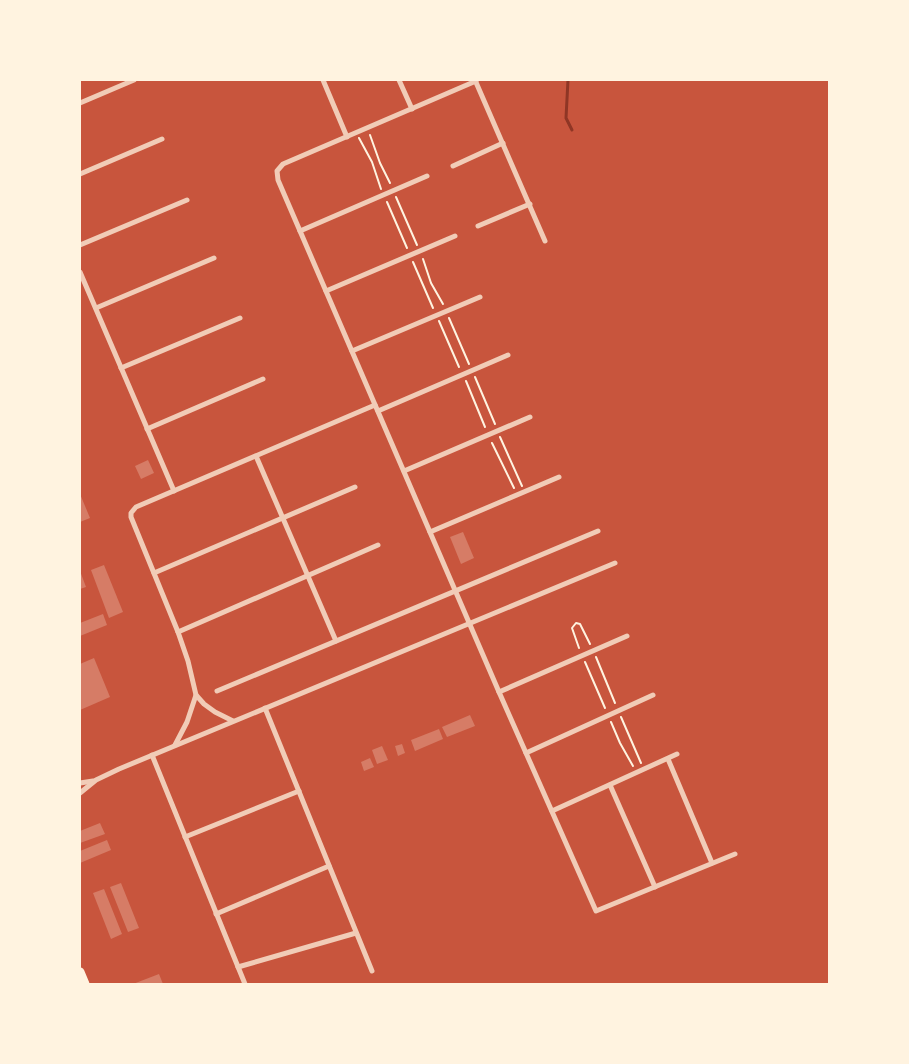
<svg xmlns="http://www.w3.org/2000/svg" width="909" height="1064" font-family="Literata,serif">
  <rect width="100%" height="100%" fill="#c8553d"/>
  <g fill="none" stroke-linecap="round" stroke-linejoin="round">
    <polyline stroke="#8f3625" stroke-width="3" points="568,80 566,118 572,130"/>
  </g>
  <g fill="#d67c66">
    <polygon points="148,460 154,473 141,479 135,466"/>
    <polygon points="80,494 90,518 80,522"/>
    <polygon points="463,532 474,558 461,564 450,537"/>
    <polygon points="104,565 123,612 109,618 91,570"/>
    <polygon points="80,571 86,587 80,589"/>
    <polygon points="103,614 107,625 80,636 80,623"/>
    <polygon points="94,658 110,697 80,710 80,664"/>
    <polygon points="470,715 475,726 447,737 442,727"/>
    <polygon points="439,729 443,739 415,751 411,740"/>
    <polygon points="402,744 405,753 398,756 395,746"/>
    <polygon points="382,746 388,760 377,764 372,750"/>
    <polygon points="370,758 374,767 364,771 361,762"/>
    <polygon points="100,823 105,834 80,843 80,831"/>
    <polygon points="107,840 111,850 80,863 80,851"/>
    <polygon points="121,883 139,928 128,932 110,887"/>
    <polygon points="104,889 122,934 111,939 93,893"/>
    <polygon points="159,974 163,984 133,984"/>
  </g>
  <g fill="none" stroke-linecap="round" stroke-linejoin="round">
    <g stroke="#fff3e0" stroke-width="2">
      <polyline points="370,135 380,163 390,183"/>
      <polyline points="359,138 372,162 381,189"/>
      <polyline points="396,197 417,245"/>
      <polyline points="387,202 407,248"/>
      <polyline points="423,259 431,283 443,304"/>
      <polyline points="413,262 433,308"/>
      <polyline points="449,318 469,364"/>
      <polyline points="439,321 459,367"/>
      <polyline points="475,377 495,424"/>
      <polyline points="466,381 485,427"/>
      <polyline points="500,437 522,486"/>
      <polyline points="492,443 514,488"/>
      <polyline points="579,648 572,628 576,623 580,624 590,644"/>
      <polyline points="596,657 615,703"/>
      <polyline points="585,662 605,708"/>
      <polyline points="621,717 641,763"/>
      <polyline points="611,722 620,743 633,766"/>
    </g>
    <g stroke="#f1ccb7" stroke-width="5">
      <polyline points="323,80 347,137"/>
      <polyline points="399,80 412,109"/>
      <polyline points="475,80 545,241"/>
      <polyline points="476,81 283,164 277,171 278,180 499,692 596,911 735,854"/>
      <polyline points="80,103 134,80"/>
      <polyline points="453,166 503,143"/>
      <polyline points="80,174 162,139"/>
      <polyline points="478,226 530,204"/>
      <polyline points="300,231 427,176"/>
      <polyline points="80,245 187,200"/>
      <polyline points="80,272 174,491"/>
      <polyline points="326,291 455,236"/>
      <polyline points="96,308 214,258"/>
      <polyline points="352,351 480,297"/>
      <polyline points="121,368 240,318"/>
      <polyline points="378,411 508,355"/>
      <polyline points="147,429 263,379"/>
      <polyline points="256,456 336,641"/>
      <polyline points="404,471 530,417"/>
      <polyline points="430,532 559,477"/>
      <polyline points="154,573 355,487"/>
      <polyline points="178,632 378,545"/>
      <polyline points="217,691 598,531"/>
      <polyline points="499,692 627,636"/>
      <polyline points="265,708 372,971"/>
      <polyline points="233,721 215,712 204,704 196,695 188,661 178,632 131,517 131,513 136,507 375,405"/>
      <polyline points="175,745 187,722 196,695"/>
      <polyline points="526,753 653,695"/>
      <polyline points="152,755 245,984"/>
      <polyline points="668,759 712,863"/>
      <polyline points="80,783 93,781"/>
      <polyline points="610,785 655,887"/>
      <polyline points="80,793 96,780 119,769 615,563"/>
      <polyline points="552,811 677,754"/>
      <polyline points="185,837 299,791"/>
      <polyline points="216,914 329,866"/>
      <polyline points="238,967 356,933"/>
    </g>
    <polyline stroke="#fff3e0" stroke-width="9" points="80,972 85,984"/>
  </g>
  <rect width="909" height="1064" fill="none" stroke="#fff3e0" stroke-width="162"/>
</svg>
